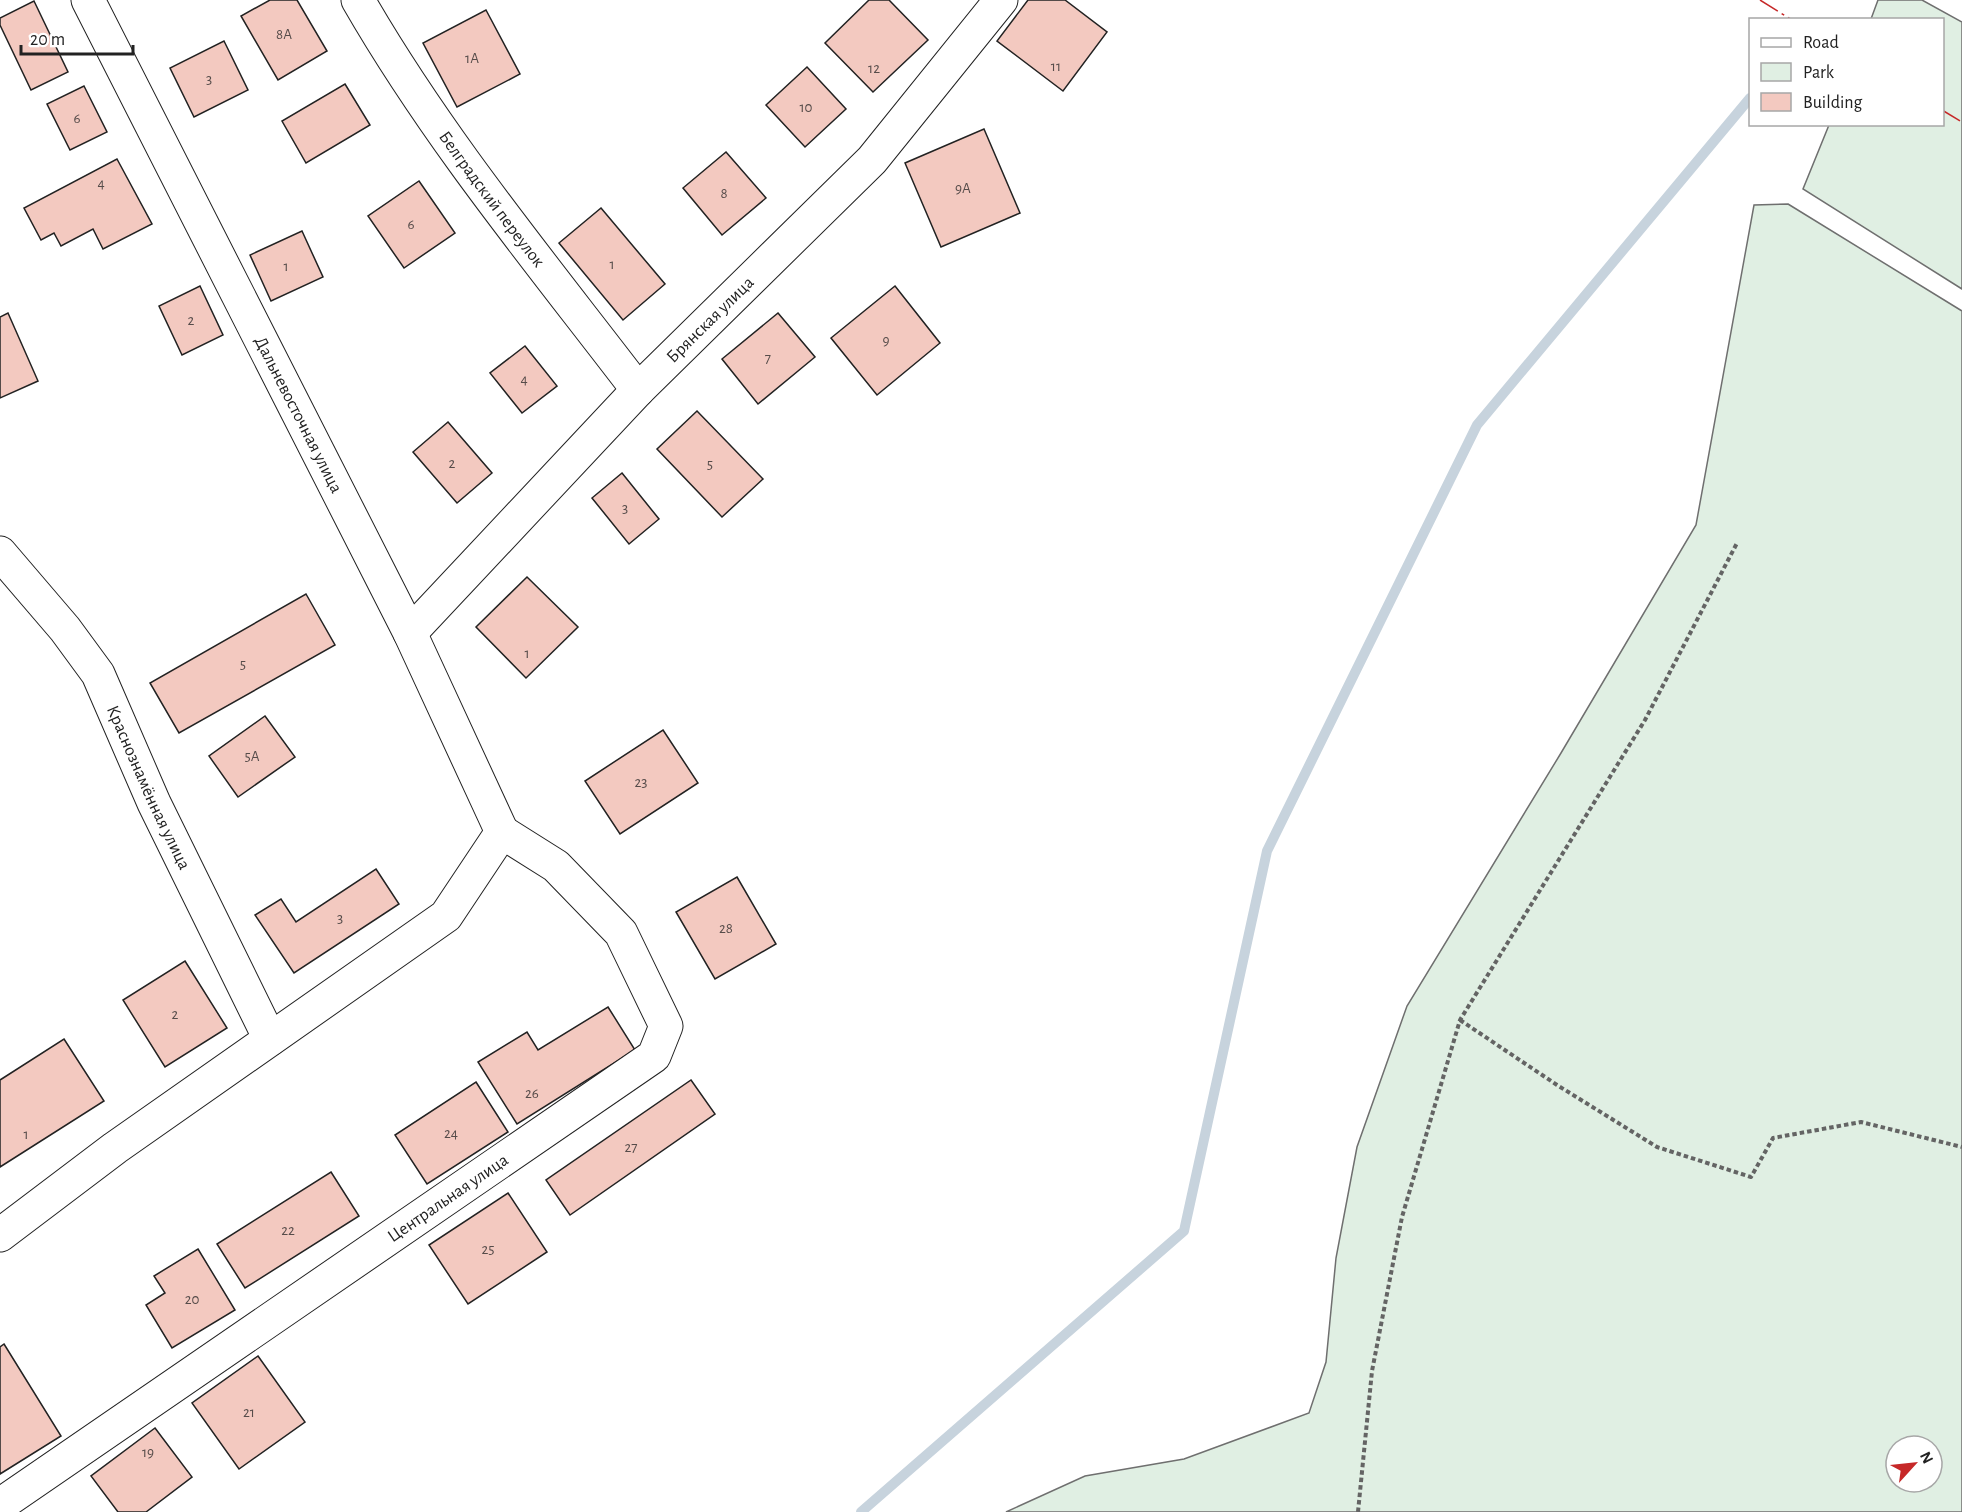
<svg xmlns="http://www.w3.org/2000/svg" width="1962" height="1512" font-family="'Alegreya Sans',sans-serif">
  <rect width="100%" height="100%" fill="#fff"/>
  <g fill="#e0efe3" stroke="#6f6f6f" stroke-width="1.5" fill-rule="evenodd">
    <polygon points="1878,0 1922,0 1962,22 1962,289 1803,189 1829,125 1942,124 1942,20 1871,19"/>
    <path d="M1788,204L1962,311V1512H1006L1085,1476L1184,1459L1309,1413L1326,1362L1336,1258L1357,1147L1407,1006L1561,753L1696,525L1754,205ZM1896,1446H1932V1482H1896Z"/>
  </g>
  <g fill="none" stroke-linecap="round" stroke-linejoin="round">
    <polyline stroke="#c7d3dd" stroke-width="10" points="861,1512 1184,1231 1267,851 1477,425 1750,98"/>
  </g>
  <g fill="#f3c9c0" stroke="#222" stroke-width="1.5">
    <polygon points="270,0 297,0 327,51 278,80 241,16"/>
    <polygon points="869,0 889,0 928,40 873,92 825,43"/>
    <polygon points="1028,0 1065,0 1107,32 1063,91 997,41"/>
    <polygon points="34,1 68,72 31,90 0,25 0,18"/>
    <polygon points="486,10 520,74 457,107 423,43"/>
    <polygon points="224,41 248,90 194,117 170,68"/>
    <polygon points="807,67 846,109 805,147 766,105"/>
    <polygon points="345,84 370,125 306,163 282,121"/>
    <polygon points="84,86 107,132 70,150 47,104"/>
    <polygon points="984,129 1020,213 941,247 905,163"/>
    <polygon points="726,152 766,198 722,235 683,188"/>
    <polygon points="117,159 152,224 103,249 93,229 61,246 54,233 41,240 24,208"/>
    <polygon points="419,181 455,233 404,268 368,216"/>
    <polygon points="601,208 665,284 623,320 559,243"/>
    <polygon points="302,231 323,277 271,301 250,255"/>
    <polygon points="200,286 223,335 182,355 159,306"/>
    <polygon points="895,286 940,343 877,395 831,338"/>
    <polygon points="8,313 38,381 0,398 0,317"/>
    <polygon points="778,313 815,357 758,404 722,359"/>
    <polygon points="525,346 557,386 522,413 490,373"/>
    <polygon points="697,411 763,479 722,517 657,449"/>
    <polygon points="448,422 492,473 457,503 413,452"/>
    <polygon points="622,473 659,519 629,544 592,498"/>
    <polygon points="527,577 578,627 526,678 476,627"/>
    <polygon points="306,594 335,645 179,733 150,683"/>
    <polygon points="265,716 295,757 238,797 209,756"/>
    <polygon points="663,730 698,783 620,834 585,781"/>
    <polygon points="376,869 399,904 294,973 255,915 281,899 296,922"/>
    <polygon points="737,877 776,944 715,979 676,912"/>
    <polygon points="185,961 227,1028 165,1067 123,1000"/>
    <polygon points="608,1007 635,1050 517,1124 478,1062 527,1032 538,1050"/>
    <polygon points="64,1039 104,1101 0,1167 0,1080"/>
    <polygon points="691,1080 715,1114 570,1215 546,1180"/>
    <polygon points="476,1082 508,1132 427,1184 395,1135"/>
    <polygon points="331,1172 359,1216 245,1288 217,1244"/>
    <polygon points="508,1193 547,1252 468,1304 429,1245"/>
    <polygon points="198,1249 235,1310 172,1348 146,1305 165,1293 154,1276"/>
    <polygon points="4,1344 61,1436 0,1474 0,1347"/>
    <polygon points="258,1356 305,1422 239,1469 192,1403"/>
    <polygon points="155,1428 192,1477 146,1512 118,1512 91,1476"/>
  </g>
  <g fill="none" stroke-linecap="round" stroke-linejoin="round">
    <g stroke="#222" stroke-width="35">
      <g id="minor">
        <path id="s1" d="M88,0L410,633L502,832"/>
        <path id="s2" d="M358,0C438,139 541,263 638,390"/>
        <path id="s3" d="M0,553L65,629L98,674L154,803L270,1039"/>
        <path id="s4" d="M410,633L638,390L872,160L1001,0"/>
        <polyline points="0,1235 115,1148 446,916 502,832"/>
        <path id="s5" d="M0,1505L654,1056L666,1026L621,933L556,866L502,832"/>
      </g>
    </g>
    <g stroke="#646464" stroke-width="4" stroke-dasharray="4.5 3" stroke-linecap="butt">
      <polyline points="1460,1020 1557,1085 1657,1147 1751,1177 1773,1138 1861,1122 1962,1147"/>
      <polyline points="1358,1512 1372,1371 1402,1217 1460,1020 1645,720 1737,543"/>
    </g>
    <use href="#minor" stroke="#fff" stroke-width="33"/>
    <g stroke="#c62828" stroke-width="1.5" stroke-dasharray="21 4.5 3 4.5" stroke-linecap="butt">
      <polyline points="1760,0 1792,20"/>
      <polyline points="1942,110 1962,122"/>
    </g>
  </g>
  <g text-anchor="middle" stroke-width="4.5" stroke-linejoin="round" paint-order="stroke">
    <g font-size="15" fill="#564c4a">
      <text x="284" y="39">8А</text>
      <text x="472" y="63">1А</text>
      <text x="1056" y="71">11</text>
      <text x="874" y="73">12</text>
      <text x="209" y="84">3</text>
      <text x="806" y="112">10</text>
      <text x="77" y="123">6</text>
      <text x="101" y="188">4</text>
      <text x="963" y="193">9А</text>
      <text x="724" y="198">8</text>
      <text x="411" y="229">6</text>
      <text x="612" y="269">1</text>
      <text x="286" y="271">1</text>
      <text x="191" y="325">2</text>
      <text x="886" y="345">9</text>
      <text x="768" y="363">7</text>
      <text x="524" y="384">4</text>
      <text x="452" y="468">2</text>
      <text x="710" y="469">5</text>
      <text x="625" y="513">3</text>
      <text x="527" y="658">1</text>
      <text x="243" y="669">5</text>
      <text x="252" y="761">5А</text>
      <text x="641" y="787">23</text>
      <text x="340" y="923">3</text>
      <text x="726" y="933">28</text>
      <text x="175" y="1019">2</text>
      <text x="532" y="1098">26</text>
      <text x="451" y="1138">24</text>
      <text x="26" y="1139">1</text>
      <text x="631" y="1152">27</text>
      <text x="288" y="1235">22</text>
      <text x="488" y="1254">25</text>
      <text x="192" y="1304">20</text>
      <text x="249" y="1417">21</text>
      <text x="148" y="1457">19</text>
    </g>
    <g font-size="18" fill="#222" stroke="#fff">
      <text dy="6" stroke="none"><textPath href="#s2" startOffset="240">Белградский переулок</textPath></text>
      <text dy="6" stroke="none"><textPath href="#s4" startOffset="434">Брянская улица</textPath></text>
      <text dy="6" stroke="none"><textPath href="#s1" startOffset="465">Дальневосточная улица</textPath></text>
      <text dy="6" stroke="none"><textPath href="#s3" startOffset="280">Краснознамённая улица</textPath></text>
      <text dy="6" stroke="none"><textPath href="#s5" startOffset="543">Центральная улица</textPath></text>
    </g>
  </g>
  <rect x="1749" y="18" width="195" height="108" fill="#ffffff" stroke="#a7a7a7" stroke-width="1.5"/>
  <rect x="1761" y="38" width="30" height="9" fill="#ffffff" stroke="#a7a7a7" stroke-width="1.5"/>
  <text x="1803" y="48" font-size="18" fill="#222222">Road</text>
  <rect x="1761" y="63" width="30" height="18" fill="#e0efe3" stroke="#a7a7a7" stroke-width="1.5"/>
  <text x="1803" y="78" font-size="18" fill="#222222">Park</text>
  <rect x="1761" y="93" width="30" height="18" fill="#f3c9c0" stroke="#a7a7a7" stroke-width="1.5"/>
  <text x="1803" y="108" font-size="18" fill="#222222">Building</text>
  <g transform="translate(1914 1464) rotate(63)"><circle r="28" fill="#ffffff" stroke="#a7a7a7" stroke-width="1.5"/>
  <path d="M0-4.5L10 22L0 15L-10 22Z" fill="#c62828"/>
  <text y="-9" font-size="16" font-weight="bold" text-anchor="middle" fill="#222222">N</text>
  </g>
  <path d="M21 45v9h112v-9" fill="none" stroke="#222222" stroke-width="3"/>
  <text x="30" y="45" font-size="18" fill="#222222" stroke="#ffffff" stroke-width="4.5" paint-order="stroke">20 m</text>
</svg>
